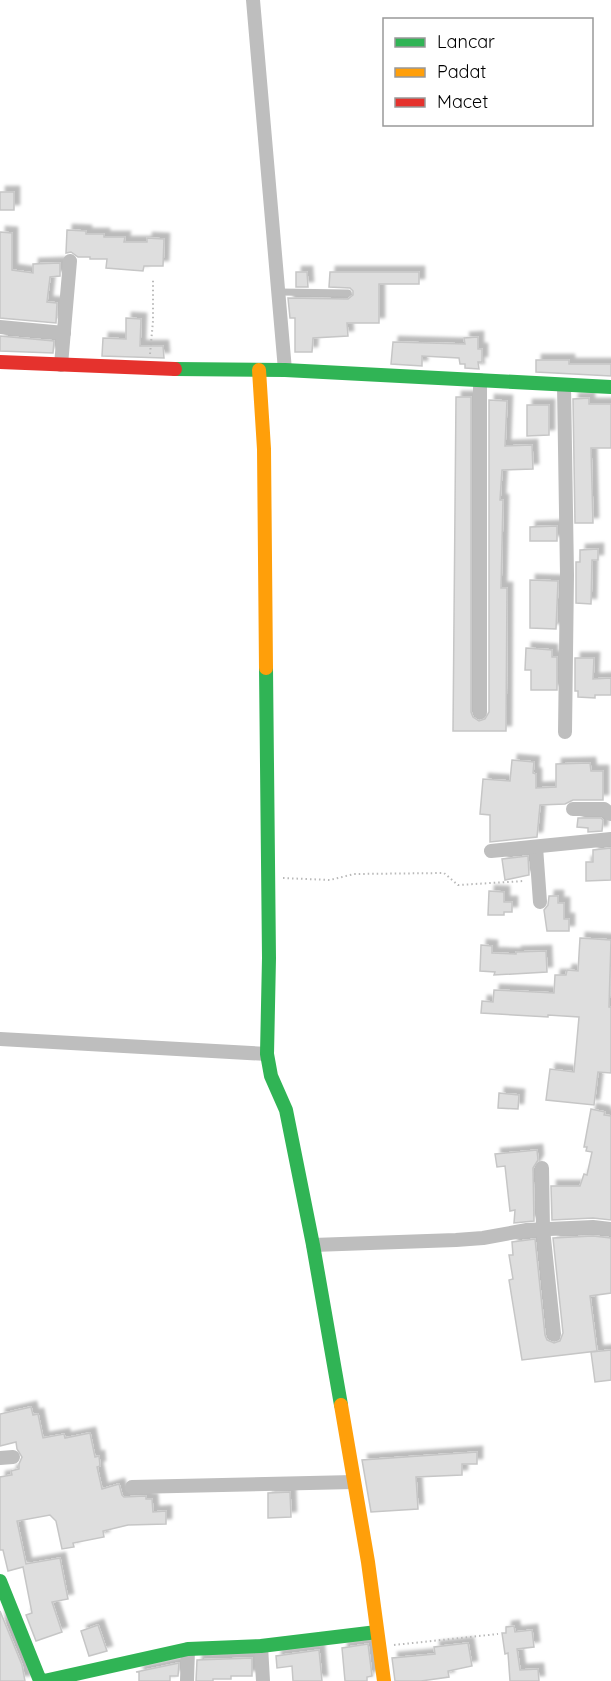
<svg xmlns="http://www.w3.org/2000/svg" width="611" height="1681" font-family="Quicksand,sans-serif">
  <defs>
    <filter id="shadow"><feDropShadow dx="5.5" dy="-5.5" stdDeviation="1.5" flood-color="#0004"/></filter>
  </defs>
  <rect width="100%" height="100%" fill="#fff"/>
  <g fill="#dedede" stroke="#c6c6c6" stroke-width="1.5" filter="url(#shadow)">
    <rect x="0" y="192" width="14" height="18"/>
    <polygon points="67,230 86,231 86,234 104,234 104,237 125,237 124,242 147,242 147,238 164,239 163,266 144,266 143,271 106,268 107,259 90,259 90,257 78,257 71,252 66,253"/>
    <polygon points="0,232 12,233 12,270 33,273 33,264 60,263 60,276 50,277 47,302 57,303 56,323 0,318"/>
    <polygon points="296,272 307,272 308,287 296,287"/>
    <polygon points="330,272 419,272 419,284 379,284 379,323 347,323 348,336 313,338 312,352 295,352 295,318 290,318 288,298 348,299 353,295 353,291 350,288 329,287"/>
    <polygon points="126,318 141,319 140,346 163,346 164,358 102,356 103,338 126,339"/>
    <polygon points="0,336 54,341 53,353 0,351"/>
    <polygon points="478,337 478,349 482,349 482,362 478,362 479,369 465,368 465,364 460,364 459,358 422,356 422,366 391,364 393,342 465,344 464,338"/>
    <polygon points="536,360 569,360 569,364 611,364 611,376 536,372"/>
    <polygon points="456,397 471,397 471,712 473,717 479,721 485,719 489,712 489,400 507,401 505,446 532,445 533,469 502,470 500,500 503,500 501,588 507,588 506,731 453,731"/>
    <polygon points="589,398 589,404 611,404 611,448 591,448 593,523 575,523 573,399"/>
    <polygon points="527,405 549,405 549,435 527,436"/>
    <polygon points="557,526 557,541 530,541 530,527"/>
    <polygon points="598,549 598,560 592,560 591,604 576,603 576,562 580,562 580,550"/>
    <polygon points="530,580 558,581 556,629 530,628"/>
    <polygon points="526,648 552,650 552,657 557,657 557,690 531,690 531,670 525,670"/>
    <polygon points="575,658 594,658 593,679 611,678 611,695 595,695 595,698 578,697 578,691 575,691"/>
    <polygon points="512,760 534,762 533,773 536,774 536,788 556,787 556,764 590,763 591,771 603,771 603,800 573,800 565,804 540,805 537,837 490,842 490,815 480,814 483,779 510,781"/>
    <polygon points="578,818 601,818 603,820 602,831 588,832 588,828 577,827"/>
    <polygon points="611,848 611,880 586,881 586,862 593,862 593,850"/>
    <polygon points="528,856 529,875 505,880 502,859"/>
    <polygon points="489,891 504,892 504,902 512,902 512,912 504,912 504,915 488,915"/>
    <polygon points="549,896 558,896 558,903 564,903 564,919 569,919 569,931 547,931 544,910 548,905"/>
    <polygon points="580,938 611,940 609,1007 611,1007 611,1073 598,1072 594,1105 546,1100 550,1069 574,1072 579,1017 548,1015 548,1017 481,1013 482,1001 493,1002 494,990 554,993 555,975 566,975 567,970 578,971"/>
    <polygon points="481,945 492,946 492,953 516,954 516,952 546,951 547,972 494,975 495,972 480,971"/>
    <polygon points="499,1093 519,1095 518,1109 498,1108"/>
    <polygon points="591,1109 605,1112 604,1115 611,1116 611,1220 593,1218 552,1220 551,1186 580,1186 584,1174 587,1175 592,1152 586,1151 587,1147 584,1147"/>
    <polygon points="537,1150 538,1160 533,1168 534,1221 514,1223 515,1210 510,1211 505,1166 497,1167 495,1154"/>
    <polygon points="593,1236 611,1238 611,1293 590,1296 597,1351 522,1360 509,1280 513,1279 509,1255 513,1255 512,1242 535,1239 545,1335 547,1340 554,1343 560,1341 563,1333 553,1238"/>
    <polygon points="611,1350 611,1380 595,1382 591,1352"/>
    <polygon points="31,1407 33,1415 38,1414 43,1438 64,1434 65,1438 90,1433 95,1457 99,1456 100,1466 97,1467 102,1489 119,1484 122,1495 124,1497 146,1496 146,1499 152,1499 153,1512 166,1511 166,1524 128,1525 103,1531 104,1537 73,1543 74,1547 62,1549 56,1521 50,1515 17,1521 26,1564 60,1558 68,1599 52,1602 62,1632 36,1641 26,1615 32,1613 23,1567 8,1571 3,1550 0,1550 0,1477 12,1475 11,1471 19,1469 19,1464 22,1457 17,1449 16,1442 0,1446 0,1414"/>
    <polygon points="477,1452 477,1464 462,1464 462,1475 416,1477 418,1509 371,1512 362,1460"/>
    <polygon points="290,1492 291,1517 268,1518 268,1493"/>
    <polygon points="0,1611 22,1665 25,1681 0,1681"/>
    <polygon points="98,1625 107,1651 89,1656 81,1631"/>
    <polygon points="514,1626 515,1632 532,1630 534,1647 517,1649 520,1670 538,1669 539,1681 510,1681 508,1653 505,1654 502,1633 506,1633 506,1627"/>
    <polygon points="468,1643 472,1666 448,1671 449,1677 421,1681 395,1681 392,1658 435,1654 434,1647"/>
    <polygon points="368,1644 372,1676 367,1677 367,1681 345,1681 342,1648"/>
    <polygon points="319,1650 322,1681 293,1681 292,1666 277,1668 276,1656"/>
    <polygon points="252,1658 252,1676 231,1676 231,1679 213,1679 213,1681 196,1681 197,1660"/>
    <polygon points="179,1663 178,1676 170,1676 170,1681 139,1681 139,1672 136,1672"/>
  </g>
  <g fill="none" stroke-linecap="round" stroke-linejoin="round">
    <g stroke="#b9b9b9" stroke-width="2" stroke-dasharray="1.5 3" stroke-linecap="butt">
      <polyline points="150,354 153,321 153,278"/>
      <polyline points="283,878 330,880 354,874 444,873 458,885 524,881"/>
      <polyline points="394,1645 498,1634"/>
    </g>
    <polyline stroke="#bebebe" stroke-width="7" points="280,292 348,293"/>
    <g stroke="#bebebe" stroke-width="14">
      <polyline points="253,0 285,370"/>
      <polyline points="0,327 64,333"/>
      <polyline points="61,365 70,261"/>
      <polyline points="564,385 567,575 565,732"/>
      <polyline points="480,712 480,380"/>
      <polyline points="573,809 604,809 611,814"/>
      <polyline points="536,847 540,902"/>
      <polyline points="491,851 611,839"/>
      <polyline points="0,1039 267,1054"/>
      <polyline points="542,1168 543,1229 554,1334"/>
      <polyline points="313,1245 456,1240 483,1238 527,1230 593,1227 611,1229"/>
      <polyline points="0,1458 13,1457"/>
      <polyline points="132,1487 354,1482"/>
      <polyline points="261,1646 263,1681"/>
      <polyline points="187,1681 188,1649"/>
    </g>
    <g stroke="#30b455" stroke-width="14">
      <polyline points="175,369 285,370 611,387"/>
      <polyline points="266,668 269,958 267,1054 271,1076 286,1110 313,1245 341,1405"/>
      <polyline points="0,1581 39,1678 44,1681 188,1649 261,1646 377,1632"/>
    </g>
    <g stroke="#ff9f0a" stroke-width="14">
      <polyline points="259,370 264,449 266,668"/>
      <polyline points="341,1405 368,1562 384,1681"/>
    </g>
    <polyline stroke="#e5322d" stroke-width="14" points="0,362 175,369"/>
  </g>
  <rect x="383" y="18" width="210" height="108" fill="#ffffff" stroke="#999999" stroke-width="1.5"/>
  <rect x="395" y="38" width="30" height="9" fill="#30b455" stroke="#999999" stroke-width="1.5"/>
  <text x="437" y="48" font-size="18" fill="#000000">Lancar</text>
  <rect x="395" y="68" width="30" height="9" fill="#ff9f0a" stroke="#999999" stroke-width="1.5"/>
  <text x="437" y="78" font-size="18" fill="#000000">Padat</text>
  <rect x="395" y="98" width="30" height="9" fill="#e5322d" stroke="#999999" stroke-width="1.5"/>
  <text x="437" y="108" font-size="18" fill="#000000">Macet</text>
</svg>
